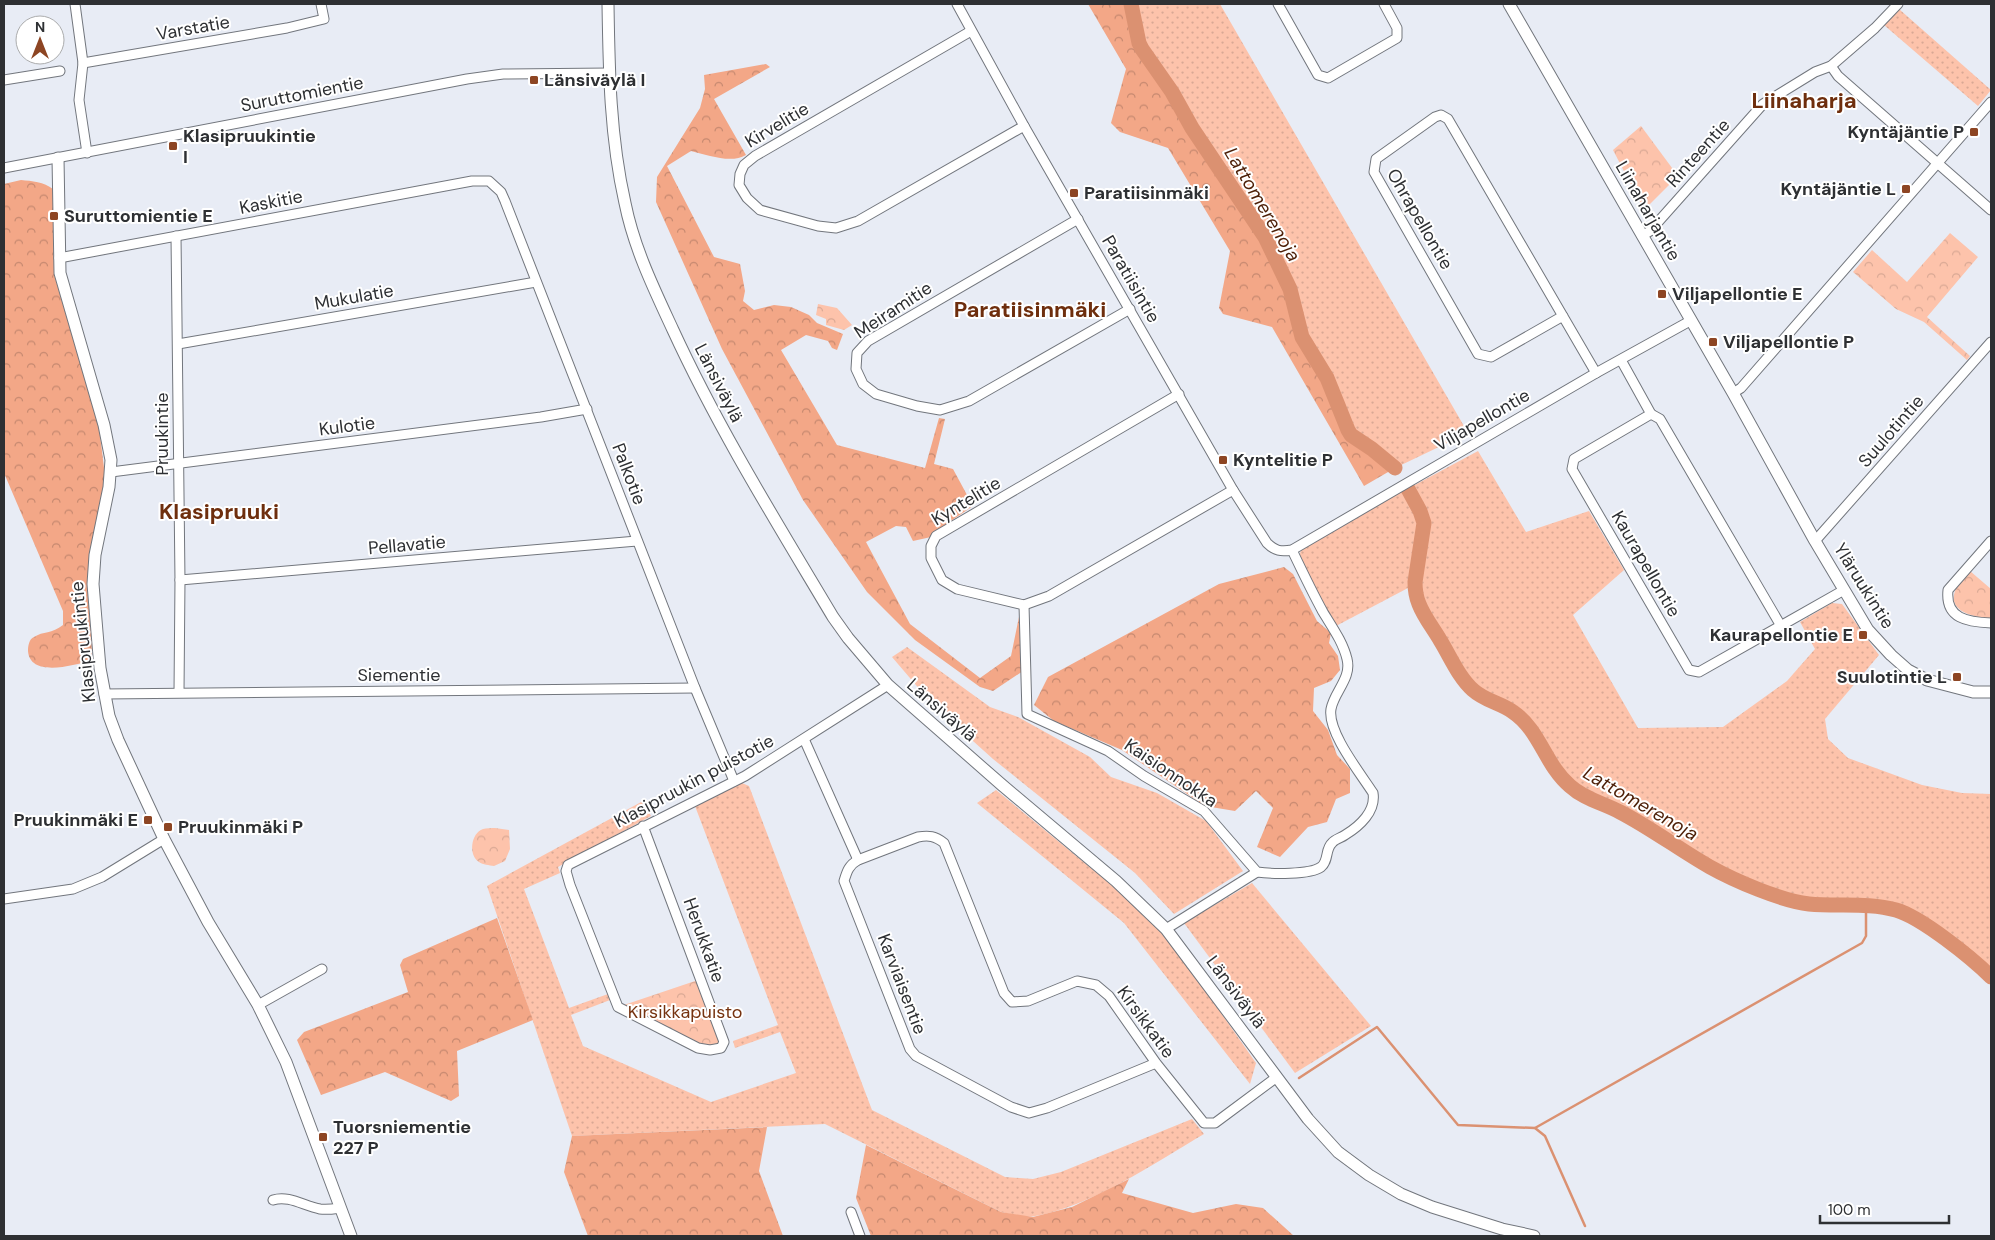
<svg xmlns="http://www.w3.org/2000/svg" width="1995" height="1240" font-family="'DM Sans',sans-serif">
  <defs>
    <pattern id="grass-dots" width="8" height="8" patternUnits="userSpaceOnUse" patternTransform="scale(1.25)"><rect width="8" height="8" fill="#fdc3ab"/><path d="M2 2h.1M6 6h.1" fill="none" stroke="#d9a894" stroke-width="1.8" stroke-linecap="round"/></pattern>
    <pattern id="forest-crowns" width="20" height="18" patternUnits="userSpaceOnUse" patternTransform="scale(1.25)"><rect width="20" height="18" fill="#f3a787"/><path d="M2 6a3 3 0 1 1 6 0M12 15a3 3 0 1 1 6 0" fill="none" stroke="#c5886f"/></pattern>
    <pattern id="park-crowns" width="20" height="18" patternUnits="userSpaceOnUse" patternTransform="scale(1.25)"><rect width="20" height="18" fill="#fdc3ab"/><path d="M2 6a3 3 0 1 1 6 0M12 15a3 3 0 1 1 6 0" fill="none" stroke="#d9a894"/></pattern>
  </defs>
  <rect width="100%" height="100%" fill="#e8ecf5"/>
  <g fill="url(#grass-dots)">
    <polygon points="1131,4 1220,4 1468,433 1395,468 1372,449 1351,435 1348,430 1327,378 1302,337 1290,289 1265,237 1192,128 1172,92 1142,49 1139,43"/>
    <polygon points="1899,9 1991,90 1978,106 1884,25"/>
    <path d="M1478,451L1526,532L1589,511L1624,570L1573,615L1638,728L1723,727L1787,681L1815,649L1800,622L1832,603L1842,604L1879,655L1825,719L1828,739L1848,758L1922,785L1962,793L1991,794V969C1962,943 1926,914 1887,903C1859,901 1828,904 1801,898C1738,885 1683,845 1629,812C1610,800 1587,795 1569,780C1552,766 1548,740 1533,724C1517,707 1494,704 1479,690C1459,672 1432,622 1420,597C1417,573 1430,548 1426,523C1424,510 1417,499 1411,487Z"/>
    <polygon points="1402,491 1415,514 1419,524 1408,588 1336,626 1299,559 1301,549"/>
    <polygon points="907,647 990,707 1018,717 1090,757 1111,777 1157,793 1206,821 1243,871 1174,914 1135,873 993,759 933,705 892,657"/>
    <path d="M742,783L749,786L872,1110L1005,1177L1033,1179L1061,1172L1192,1119L1204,1134C1155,1163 1090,1207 1035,1216C1025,1218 1011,1214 1001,1212L825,1124L572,1136L487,886L643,801L651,816L558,867L560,873L524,889L569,1008L608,994L610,1000L571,1015L583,1046L711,1102L796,1073L780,1032L735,1048L733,1041L778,1025L695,806Z"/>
    <polygon points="996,790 1126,897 1157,926 1179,953 1256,1063 1250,1084 1124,923 977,803"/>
    <polygon points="1252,883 1371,1026 1295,1073 1184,923"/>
  </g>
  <g fill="url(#forest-crowns)">
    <polygon points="1088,4 1131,4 1139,43 1142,49 1172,92 1192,128 1265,237 1290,289 1302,337 1327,378 1348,430 1351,435 1372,449 1395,468 1364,486 1272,327 1223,314 1219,308 1230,251 1168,148 1120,132 1111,123 1126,69"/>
    <path d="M766,64L770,67L714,99L746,155C731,164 708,155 691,151L667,166L714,257L740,264L745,291L743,301L754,310L774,305L791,307L809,315L817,323L843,334L837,350L832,348L828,341L806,335L781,350L837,445L925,468L939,418L945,419L934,464L953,469L973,506L939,529L931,537L913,541L906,527L896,526L866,542L910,624L980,678L1011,656L1020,612L1023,671L993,691L980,687L915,640L867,592L803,500L722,349L656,202L657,177L700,108L705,89L704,75Z"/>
    <path d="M21,180C32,181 44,182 53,189L54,274L99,427L105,476L88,585L92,652L90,661C74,665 30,678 28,651C28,646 29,639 34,637C43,631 52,634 63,625V611L4,473V184Z"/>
    <polygon points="1284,567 1293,574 1317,621 1331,633 1329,643 1338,656 1340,670 1331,681 1314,688 1313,711 1328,730 1337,755 1350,769 1350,793 1336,799 1327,822 1308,827 1280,857 1257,847 1273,808 1256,791 1235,811 1205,806 1122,750 1054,721 1034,705 1048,677 1219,584"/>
    <polygon points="497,918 533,1020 457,1051 459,1096 451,1101 385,1072 321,1095 297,1040 304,1032 408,992 400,965 403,959"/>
    <polygon points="767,1127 759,1171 783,1236 588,1236 564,1172 572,1136"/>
    <polygon points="866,1145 1001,1212 1033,1217 1072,1207 1129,1179 1122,1193 1193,1213 1236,1204 1263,1208 1294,1236 871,1236 856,1198"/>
  </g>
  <g fill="url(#park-crowns)">
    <polygon points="1641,126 1678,176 1644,210 1613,150"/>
    <polygon points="1950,233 1978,257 1927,317 1970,356 1967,360 1924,322 1896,309 1853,272 1872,250 1907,282"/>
    <polygon points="818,304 837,308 852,325 844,330 826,325 826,319 816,315"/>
    <path d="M1970,571L1991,589V619C1977,617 1947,613 1955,591C1957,584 1966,577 1970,571Z"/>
    <path d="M495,828L509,830L510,849L505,861L494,866C489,865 483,865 479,862C468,855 471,833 483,829C486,828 492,828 495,828Z"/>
    <polygon points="701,979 724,1042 706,1050 618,1007"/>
  </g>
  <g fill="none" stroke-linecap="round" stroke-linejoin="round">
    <g stroke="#db9171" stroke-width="2.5">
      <polyline points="1299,1078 1377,1027 1458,1125 1535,1128 1545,1136 1585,1226"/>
      <polyline points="1535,1128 1862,943 1866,936 1866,907"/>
    </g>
    <g stroke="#db9171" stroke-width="15">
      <polyline points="1131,4 1139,43 1142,49 1172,92 1192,128 1265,237 1290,289 1302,337 1327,378 1348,430 1351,435 1372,449 1395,468"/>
      <path d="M1408,489L1420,511L1424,523L1415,582C1415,590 1416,597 1419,604C1424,617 1433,628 1440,640C1450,656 1459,678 1473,690C1485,701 1501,703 1513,712C1540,730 1545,765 1570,786C1584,799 1603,803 1620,812C1651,828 1680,850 1710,867C1735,881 1782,901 1809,904C1837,907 1868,902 1896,910C1921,917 1972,958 1991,977"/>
    </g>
    <g stroke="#72767d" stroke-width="11">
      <g id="minor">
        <polyline points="75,4 83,63 79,100 87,153"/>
        <path d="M957,4L1024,126L1233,490L1267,543C1275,551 1281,552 1292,550L1596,373L1690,321"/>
        <polyline points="1278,4 1318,75 1328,78 1397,38 1397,28 1384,4"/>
        <polyline points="971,31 755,156 744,165 740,174 739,185 747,198 760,210 818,226 836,228 858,221 1024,126"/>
        <polyline points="83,63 287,28 324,19 321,4"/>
        <polyline points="1831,66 1838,76 1991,210"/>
        <polyline points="4,80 60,71"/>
        <polyline points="4,168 467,79 503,74 609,73"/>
        <polyline points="1078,219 868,341 857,353 856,369 863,384 876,394 917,406 940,410 969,401 1130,309"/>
        <polyline points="176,236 180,580 179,692"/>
        <polyline points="1642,236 1650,231 1763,104 1815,72 1831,66 1875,28 1898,4"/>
        <polyline points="59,258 472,181 489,181 501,192 505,201 695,688 734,781"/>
        <polyline points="1563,316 1491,357 1478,354 1374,172 1376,159 1435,117 1441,115 1448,119 1596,373"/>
        <polyline points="178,344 536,282"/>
        <polyline points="1621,360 1651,414 1574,459 1572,469 1689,670 1699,672 1844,590"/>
        <polyline points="1733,393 1741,388 1991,102"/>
        <polyline points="1179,394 936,536 931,546 931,558 942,580 957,589 1024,605 1049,596 1233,490"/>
        <polyline points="1651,414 1660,419 1781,626"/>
        <polyline points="111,472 541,417 587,409"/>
        <polyline points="1815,541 1991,342"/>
        <path d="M1991,541L1948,590C1945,619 1968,622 1991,623"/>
        <polyline points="180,580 637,541"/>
        <path d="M1024,605L1027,714L1108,751L1144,776L1204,811L1257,872C1271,874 1310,875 1321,867C1329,861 1325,849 1332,843C1335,839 1341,838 1345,835C1360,826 1376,811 1373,793C1361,774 1327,732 1331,709C1334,692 1352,678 1347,659C1343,642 1332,627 1323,612C1312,592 1302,571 1292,550"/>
        <polyline points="104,694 695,688"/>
        <polyline points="804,739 858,860"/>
        <polyline points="643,826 724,1042 721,1048 710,1050 698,1048 618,1007 570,885 566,871 568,865 745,776 888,685"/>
        <polyline points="4,899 73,889 102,877 164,839"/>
        <polyline points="1166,929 1257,872"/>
        <polyline points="258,1005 322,969"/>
        <path d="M1156,1063L1047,1108L1029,1113L1011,1107L916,1056L910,1049L844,881C847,871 849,865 858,860L918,837C929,835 935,836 944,843L1004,993L1012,1002L1028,1001L1077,981L1096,985L1109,996L1156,1063L1204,1123H1215L1277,1077"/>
        <path d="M273,1200C289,1195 304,1206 320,1209C327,1210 333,1209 340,1208"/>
        <polyline points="851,1212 860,1236"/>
      </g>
    </g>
    <g stroke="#72767d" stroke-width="13">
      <g id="major">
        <path d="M608,4C609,71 610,137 625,203C634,248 654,289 673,330C719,430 777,523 833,617L848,638L888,685L1002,785L1116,881L1166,929L1308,1119L1338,1152L1369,1175L1401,1194L1432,1207L1502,1229L1534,1236"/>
        <polyline points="1509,4 1733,393 1815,541 1868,630 1891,655 1908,670 1927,680 1973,692 1991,692"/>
        <polyline points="58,158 60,273 104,425 111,460 109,487 95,555 93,584 100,668 109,716 118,740 164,839 208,922 258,1005 286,1062 351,1236"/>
      </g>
    </g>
    <use href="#minor" stroke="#fff" stroke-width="9"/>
    <use href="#major" stroke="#fff" stroke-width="11"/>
  </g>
  <g fill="#8d4523" stroke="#fff" stroke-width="2">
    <rect x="529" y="75" width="10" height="10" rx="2.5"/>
    <rect x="1969" y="127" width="10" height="10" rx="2.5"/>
    <rect x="168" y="141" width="10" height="10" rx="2.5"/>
    <rect x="1901" y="184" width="10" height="10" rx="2.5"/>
    <rect x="1069" y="188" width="10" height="10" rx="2.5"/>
    <rect x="49" y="211" width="10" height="10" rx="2.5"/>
    <rect x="1657" y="289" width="10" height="10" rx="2.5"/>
    <rect x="1708" y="337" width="10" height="10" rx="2.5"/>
    <rect x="1218" y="455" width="10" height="10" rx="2.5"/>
    <rect x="1858" y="630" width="10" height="10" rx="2.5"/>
    <rect x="1952" y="672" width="10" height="10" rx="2.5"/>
    <rect x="143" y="815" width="10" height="10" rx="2.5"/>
    <rect x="163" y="822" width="10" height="10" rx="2.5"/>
    <rect x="318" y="1132" width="10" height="10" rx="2.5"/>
  </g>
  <g text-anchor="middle" stroke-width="4" stroke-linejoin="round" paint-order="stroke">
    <g font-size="18" fill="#2e3033" stroke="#fff">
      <text transform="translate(193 28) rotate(-10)" y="6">Varstatie</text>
      <text transform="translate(302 94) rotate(-11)" y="6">Suruttomientie</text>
      <text transform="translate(777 125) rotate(-31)" y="6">Kirvelitie</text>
      <text transform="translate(1698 153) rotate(-48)" y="6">Rinteentie</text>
      <text transform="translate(271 202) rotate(-11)" y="6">Kaskitie</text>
      <text transform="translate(1648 211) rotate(60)" y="6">Liinaharjantie</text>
      <text transform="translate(1420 219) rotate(60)" y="6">Ohrapellontie</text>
      <text transform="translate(1131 279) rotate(60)" y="6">Paratiisintie</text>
      <text transform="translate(354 297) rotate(-10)" y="6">Mukulatie</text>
      <text transform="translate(893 310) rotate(-33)" y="6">Meiramitie</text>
      <text transform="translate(719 383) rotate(63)" y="6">Länsiväylä</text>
      <text transform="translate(1482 420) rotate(-30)" y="6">Viljapellontie</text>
      <text transform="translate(347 426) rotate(-7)" y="6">Kulotie</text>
      <text transform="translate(1891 431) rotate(-49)" y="6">Suulotintie</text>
      <text transform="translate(162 434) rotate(-90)" y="6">Pruukintie</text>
      <text transform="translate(629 474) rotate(69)" y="6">Palkotie</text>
      <text transform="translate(966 501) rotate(-31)" y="6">Kyntelitie</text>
      <text transform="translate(407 545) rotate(-5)" y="6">Pellavatie</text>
      <text transform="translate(1646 564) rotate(60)" y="6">Kaurapellontie</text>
      <text transform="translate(1864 586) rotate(58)" y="6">Yläruukintie</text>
      <text transform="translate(83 642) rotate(-96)" y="6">Klasipruukintie</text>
      <text x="399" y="681">Siementie</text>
      <text transform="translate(942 710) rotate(41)" y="6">Länsiväylä</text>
      <text transform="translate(1171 773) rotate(34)" y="6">Kaisionnokka</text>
      <text transform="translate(694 781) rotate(-28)" y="6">Klasipruukin puistotie</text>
      <text transform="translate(704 940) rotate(70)" y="6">Herukkatie</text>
      <text transform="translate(902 984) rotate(69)" y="6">Karviaisentie</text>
      <text transform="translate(1236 992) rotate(53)" y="6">Länsiväylä</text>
      <text transform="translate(1146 1022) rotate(54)" y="6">Kirsikkatie</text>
    </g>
    <g font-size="18" font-weight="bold" fill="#2e3033" stroke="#fff" text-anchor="start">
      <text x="544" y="86">Länsiväylä I</text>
      <text x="1964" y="138" text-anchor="end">Kyntäjäntie P</text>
      <text x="183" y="142">Klasipruukintie<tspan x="183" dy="21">I</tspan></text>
      <text x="1896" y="195" text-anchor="end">Kyntäjäntie L</text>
      <text x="1084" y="199">Paratiisinmäki</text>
      <text x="64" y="222">Suruttomientie E</text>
      <text x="1672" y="300">Viljapellontie E</text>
      <text x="1723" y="348">Viljapellontie P</text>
      <text x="1233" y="466">Kyntelitie P</text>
      <text x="1853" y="641" text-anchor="end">Kaurapellontie E</text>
      <text x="1947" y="683" text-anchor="end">Suulotintie L</text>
      <text x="138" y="826" text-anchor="end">Pruukinmäki E</text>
      <text x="178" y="833">Pruukinmäki P</text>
      <text x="333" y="1133">Tuorsniementie<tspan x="333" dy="21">227 P</tspan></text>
    </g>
    <g font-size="18" fill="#763310" stroke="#fff">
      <text x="685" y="1018">Kirsikkapuisto</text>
    </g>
    <g font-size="19" font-style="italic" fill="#4d1f07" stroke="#fff">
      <text transform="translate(1263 204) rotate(59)" y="7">Lattomerenoja</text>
      <text transform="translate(1641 803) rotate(30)" y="7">Lattomerenoja</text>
    </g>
    <g font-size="22" font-weight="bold" fill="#6e2e0d" stroke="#fff">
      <text x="1804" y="108">Liinaharja</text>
      <text x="1030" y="317">Paratiisinmäki</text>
      <text x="219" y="519">Klasipruuki</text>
    </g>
  </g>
  <rect width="1995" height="1240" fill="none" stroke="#2e3033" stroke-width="10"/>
  <g transform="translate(40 40)"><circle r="24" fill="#ffffff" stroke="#abacad"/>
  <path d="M0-4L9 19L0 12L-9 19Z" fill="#8d4523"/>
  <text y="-8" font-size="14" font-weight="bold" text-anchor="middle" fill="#2e3033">N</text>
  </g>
  <path d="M1820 1215v8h129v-8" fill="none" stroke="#2e3033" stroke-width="2.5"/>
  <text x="1828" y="1215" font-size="15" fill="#2e3033" stroke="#ffffff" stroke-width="4" paint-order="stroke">100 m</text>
</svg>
